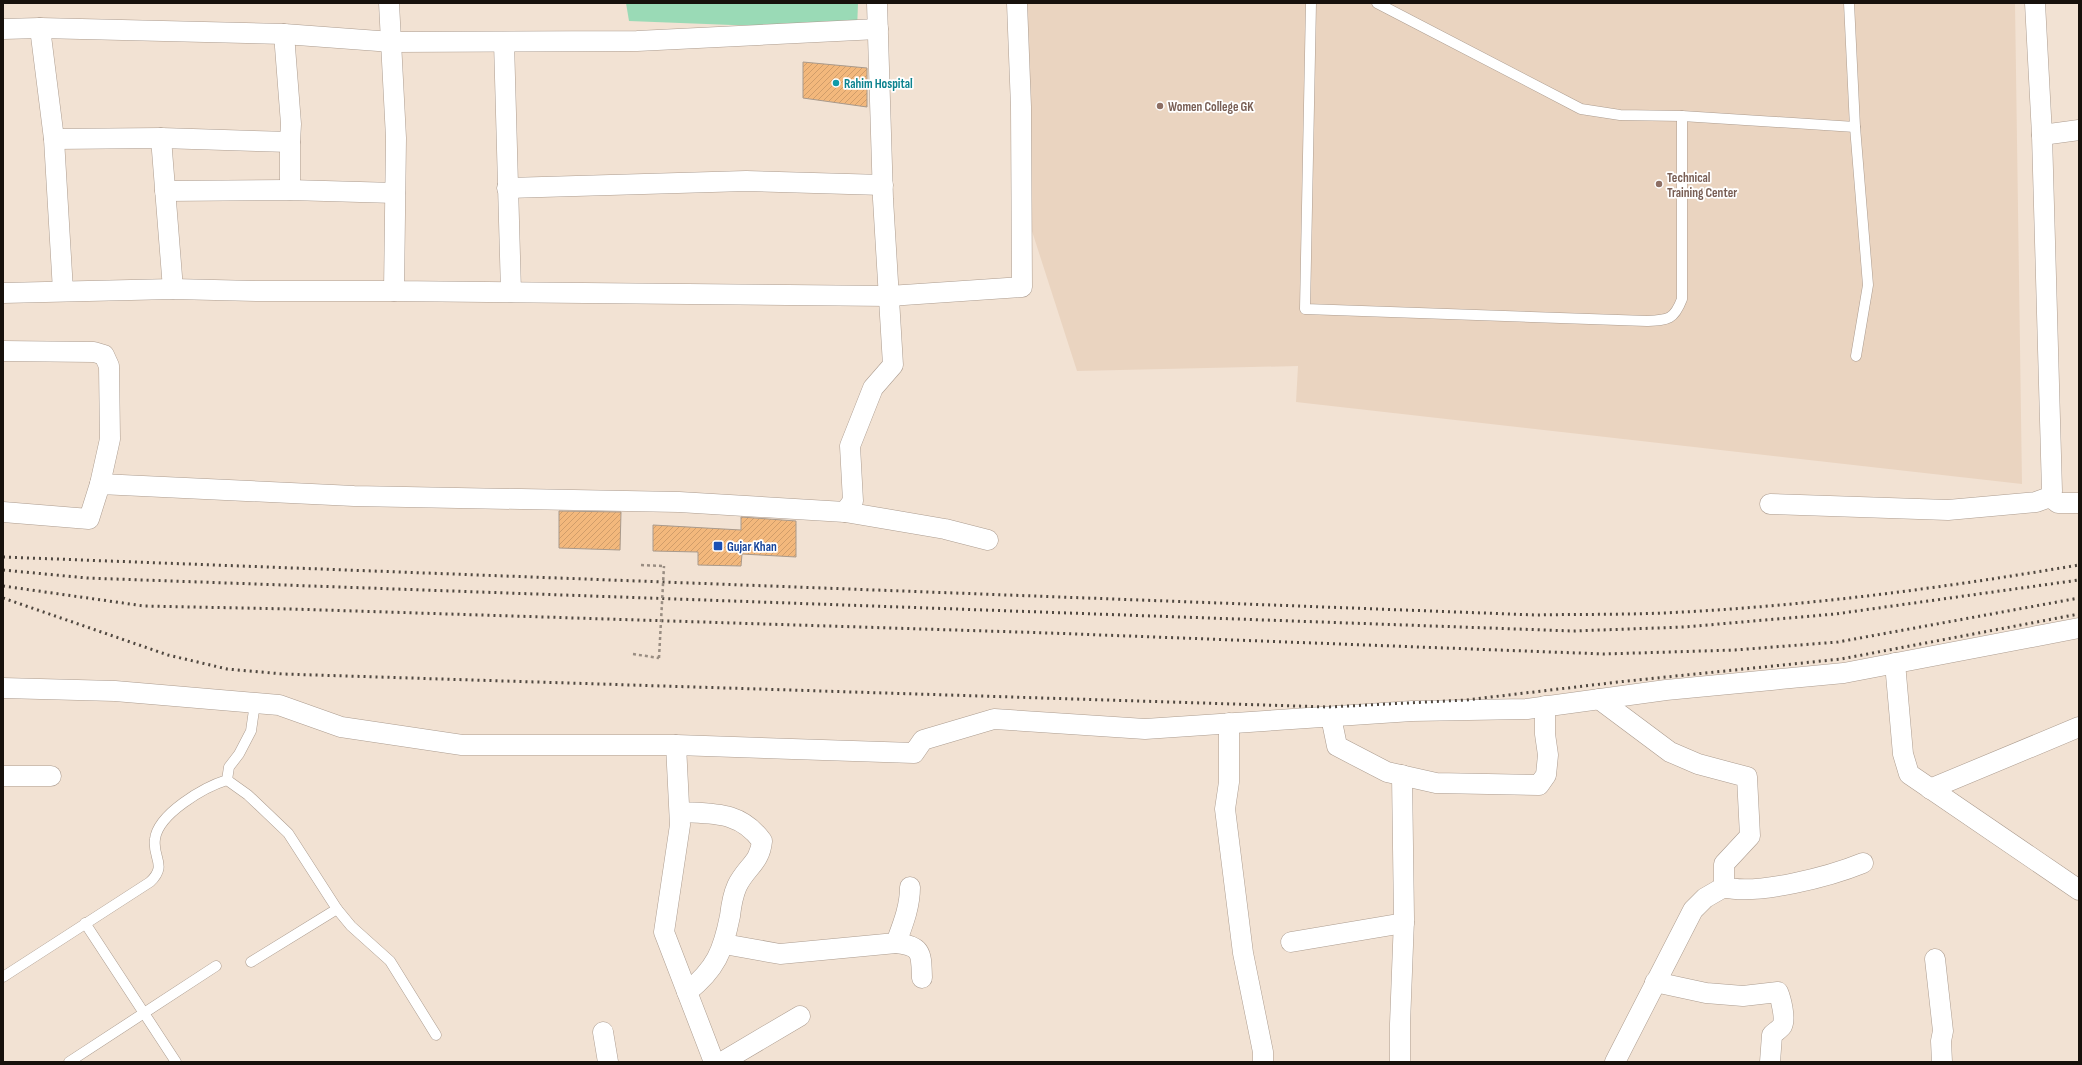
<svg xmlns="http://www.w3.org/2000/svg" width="2082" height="1065" font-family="'Sofia Sans Condensed',sans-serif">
  <defs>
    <pattern id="building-hatch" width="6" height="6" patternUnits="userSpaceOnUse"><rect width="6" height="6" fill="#f3b87c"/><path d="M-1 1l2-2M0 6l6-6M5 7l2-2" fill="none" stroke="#d09d6a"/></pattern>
  </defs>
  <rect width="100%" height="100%" fill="#f2e2d3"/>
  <polygon fill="#ead4c0" points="1020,3 2015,3 2022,484 1296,402 1298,366 1077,371 1021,197"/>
  <polygon fill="#9adab6" points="626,3 858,3 857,30 629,21"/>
  <g fill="url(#building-hatch)" stroke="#a99a8c">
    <polygon points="803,62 867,68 867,107 803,98"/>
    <polygon points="559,511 621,512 620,550 559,548"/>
    <polygon points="741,517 796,521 796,557 742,554 741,566 698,565 698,552 653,551 653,525 741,530"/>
  </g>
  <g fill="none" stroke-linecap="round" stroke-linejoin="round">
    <g stroke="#ac9c8f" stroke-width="11">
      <g id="lane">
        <path d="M1311,3L1305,309L1647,321C1668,320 1674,320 1682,299V116"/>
        <polyline points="1377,3 1581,109 1620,115 1682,116 1855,127"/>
        <polyline points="1849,3 1855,127 1868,285 1856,356"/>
        <polyline points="227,780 248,795 288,833 337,909 351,926 390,961 436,1035"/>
        <polyline points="85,923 176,1062"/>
        <polyline points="251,962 337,909"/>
        <path d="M3,977L150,882C168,865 152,858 155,839C158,814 204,787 227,780L229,767L239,754L251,731L255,703"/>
        <polyline points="69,1062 216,966"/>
      </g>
    </g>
    <g stroke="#ac9c8f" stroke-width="21">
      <g id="street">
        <polyline points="389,3 396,138 394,291 889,296 1022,287 1021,107 1017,3"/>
        <polyline points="877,3 883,199 893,365 873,388 850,446 853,501 845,512 945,529 988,540"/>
        <polyline points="40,28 54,139 63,291"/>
        <polyline points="3,29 40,28 284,34 392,42 637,41 878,29"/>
        <polyline points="504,42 511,292"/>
        <polyline points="2042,135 2079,130"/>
        <polyline points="161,138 173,289"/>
        <polyline points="54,139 161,138 290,142 291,124 284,34"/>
        <polyline points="507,188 746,181 883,185"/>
        <polyline points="290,190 290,142"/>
        <polyline points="165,191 290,190 395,193"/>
        <polyline points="3,293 173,289 258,291 394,291"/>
        <polyline points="3,351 94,352 104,355 109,366 110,439 100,484"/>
        <polyline points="2050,497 2058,503 2079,503"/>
        <polyline points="1770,504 1948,510 2036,502 2050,497 2052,491 2042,135 2035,3"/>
        <polyline points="3,512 89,519 100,484 354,496 679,502 845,512"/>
        <polyline points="1895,663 1903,754 1909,774 2079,890"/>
        <polyline points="3,688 115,691 279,705 341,727 462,745 676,745 914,753 923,740 994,719 1145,729 1412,711 1527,709 1666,690 1844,673 2079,628"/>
        <polyline points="1599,699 1670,752 1698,764 1747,777 1750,836 1724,864 1724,887"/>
        <polyline points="1331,717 1337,746 1387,772 1436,783 1539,785 1546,775 1548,755 1545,734 1545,706"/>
        <polyline points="1229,723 1229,782 1225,809 1243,953 1263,1052 1263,1062"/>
        <polyline points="676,745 680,825 664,932 714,1062"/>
        <polyline points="3,776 51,776"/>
        <polyline points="1930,789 2079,727"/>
        <path d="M680,812C714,814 740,811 762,841C760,863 746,867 737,886C733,895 731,907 730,916C723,951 716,969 687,992"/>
        <polyline points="1291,942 1404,923"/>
        <path d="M896,943C923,946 921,954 922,978"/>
        <path d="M724,944L780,954L896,943C903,924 910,907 910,887"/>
        <polyline points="1935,959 1943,1031 1941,1041 1942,1062"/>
        <path d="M1655,982L1706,993L1743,996L1778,992C1781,999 1786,1019 1782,1026C1780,1029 1775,1032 1772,1035L1770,1062"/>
        <polyline points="603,1032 608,1062"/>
        <polyline points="722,1062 800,1016"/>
        <polyline points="1400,1062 1400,1024 1404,919 1402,775"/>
        <path d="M1615,1062L1693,910L1705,898L1724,887C1757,896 1831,876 1863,863"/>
      </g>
    </g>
    <g stroke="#998d82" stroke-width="2.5" stroke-dasharray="3 3" stroke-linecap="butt">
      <polyline points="641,565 664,566"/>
      <polyline points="633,654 659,658"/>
    </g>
    <use href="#lane" stroke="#fff" stroke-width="10"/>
    <use href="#street" stroke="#fff" stroke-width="20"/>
    <g stroke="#504840" stroke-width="3" stroke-dasharray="2 4" stroke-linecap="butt">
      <path d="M3,557L1536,615C1585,614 1634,615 1683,612C1816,605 1948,587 2079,565"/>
      <polyline points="3,570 87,578 1573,631 1684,627 1835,614 2079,580"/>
      <polyline points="3,586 144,606 291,609 1049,633 1604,654 1735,650 1838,642 2079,598"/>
      <polyline points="3,598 168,655 227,669 283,674 1328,707 1466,700 1618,682 1841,659 2079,614"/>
    </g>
    <polyline stroke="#998d82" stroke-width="2.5" stroke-dasharray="3 3" stroke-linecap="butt" points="659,658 664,566"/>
  </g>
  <circle fill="#0f9aa8" stroke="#fff" stroke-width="1.5" cx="836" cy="83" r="4"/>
  <g fill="#8d6e63" stroke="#fff" stroke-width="1.5">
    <circle cx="1160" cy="106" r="4"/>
    <circle cx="1659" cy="184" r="4"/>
  </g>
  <rect fill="#1a4fb4" stroke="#fff" stroke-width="1.5" x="713" y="541" width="10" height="10" rx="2"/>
  <g text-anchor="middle" stroke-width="3.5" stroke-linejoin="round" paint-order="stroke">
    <g font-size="13" font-weight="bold" fill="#0d838f" stroke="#fff" text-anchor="start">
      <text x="844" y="88">Rahim Hospital</text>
    </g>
    <g font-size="13" font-weight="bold" fill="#785e54" stroke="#fff" text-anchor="start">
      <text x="1168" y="111">Women College GK</text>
      <text x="1667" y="182">Technical<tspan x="1667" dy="15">Training Center</tspan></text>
    </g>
    <g font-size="13" font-weight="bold" fill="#164399" stroke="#fff" text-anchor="start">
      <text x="727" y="551">Gujar Khan</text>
    </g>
  </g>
  <rect width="2082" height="1065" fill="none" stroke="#17110c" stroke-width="8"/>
</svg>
